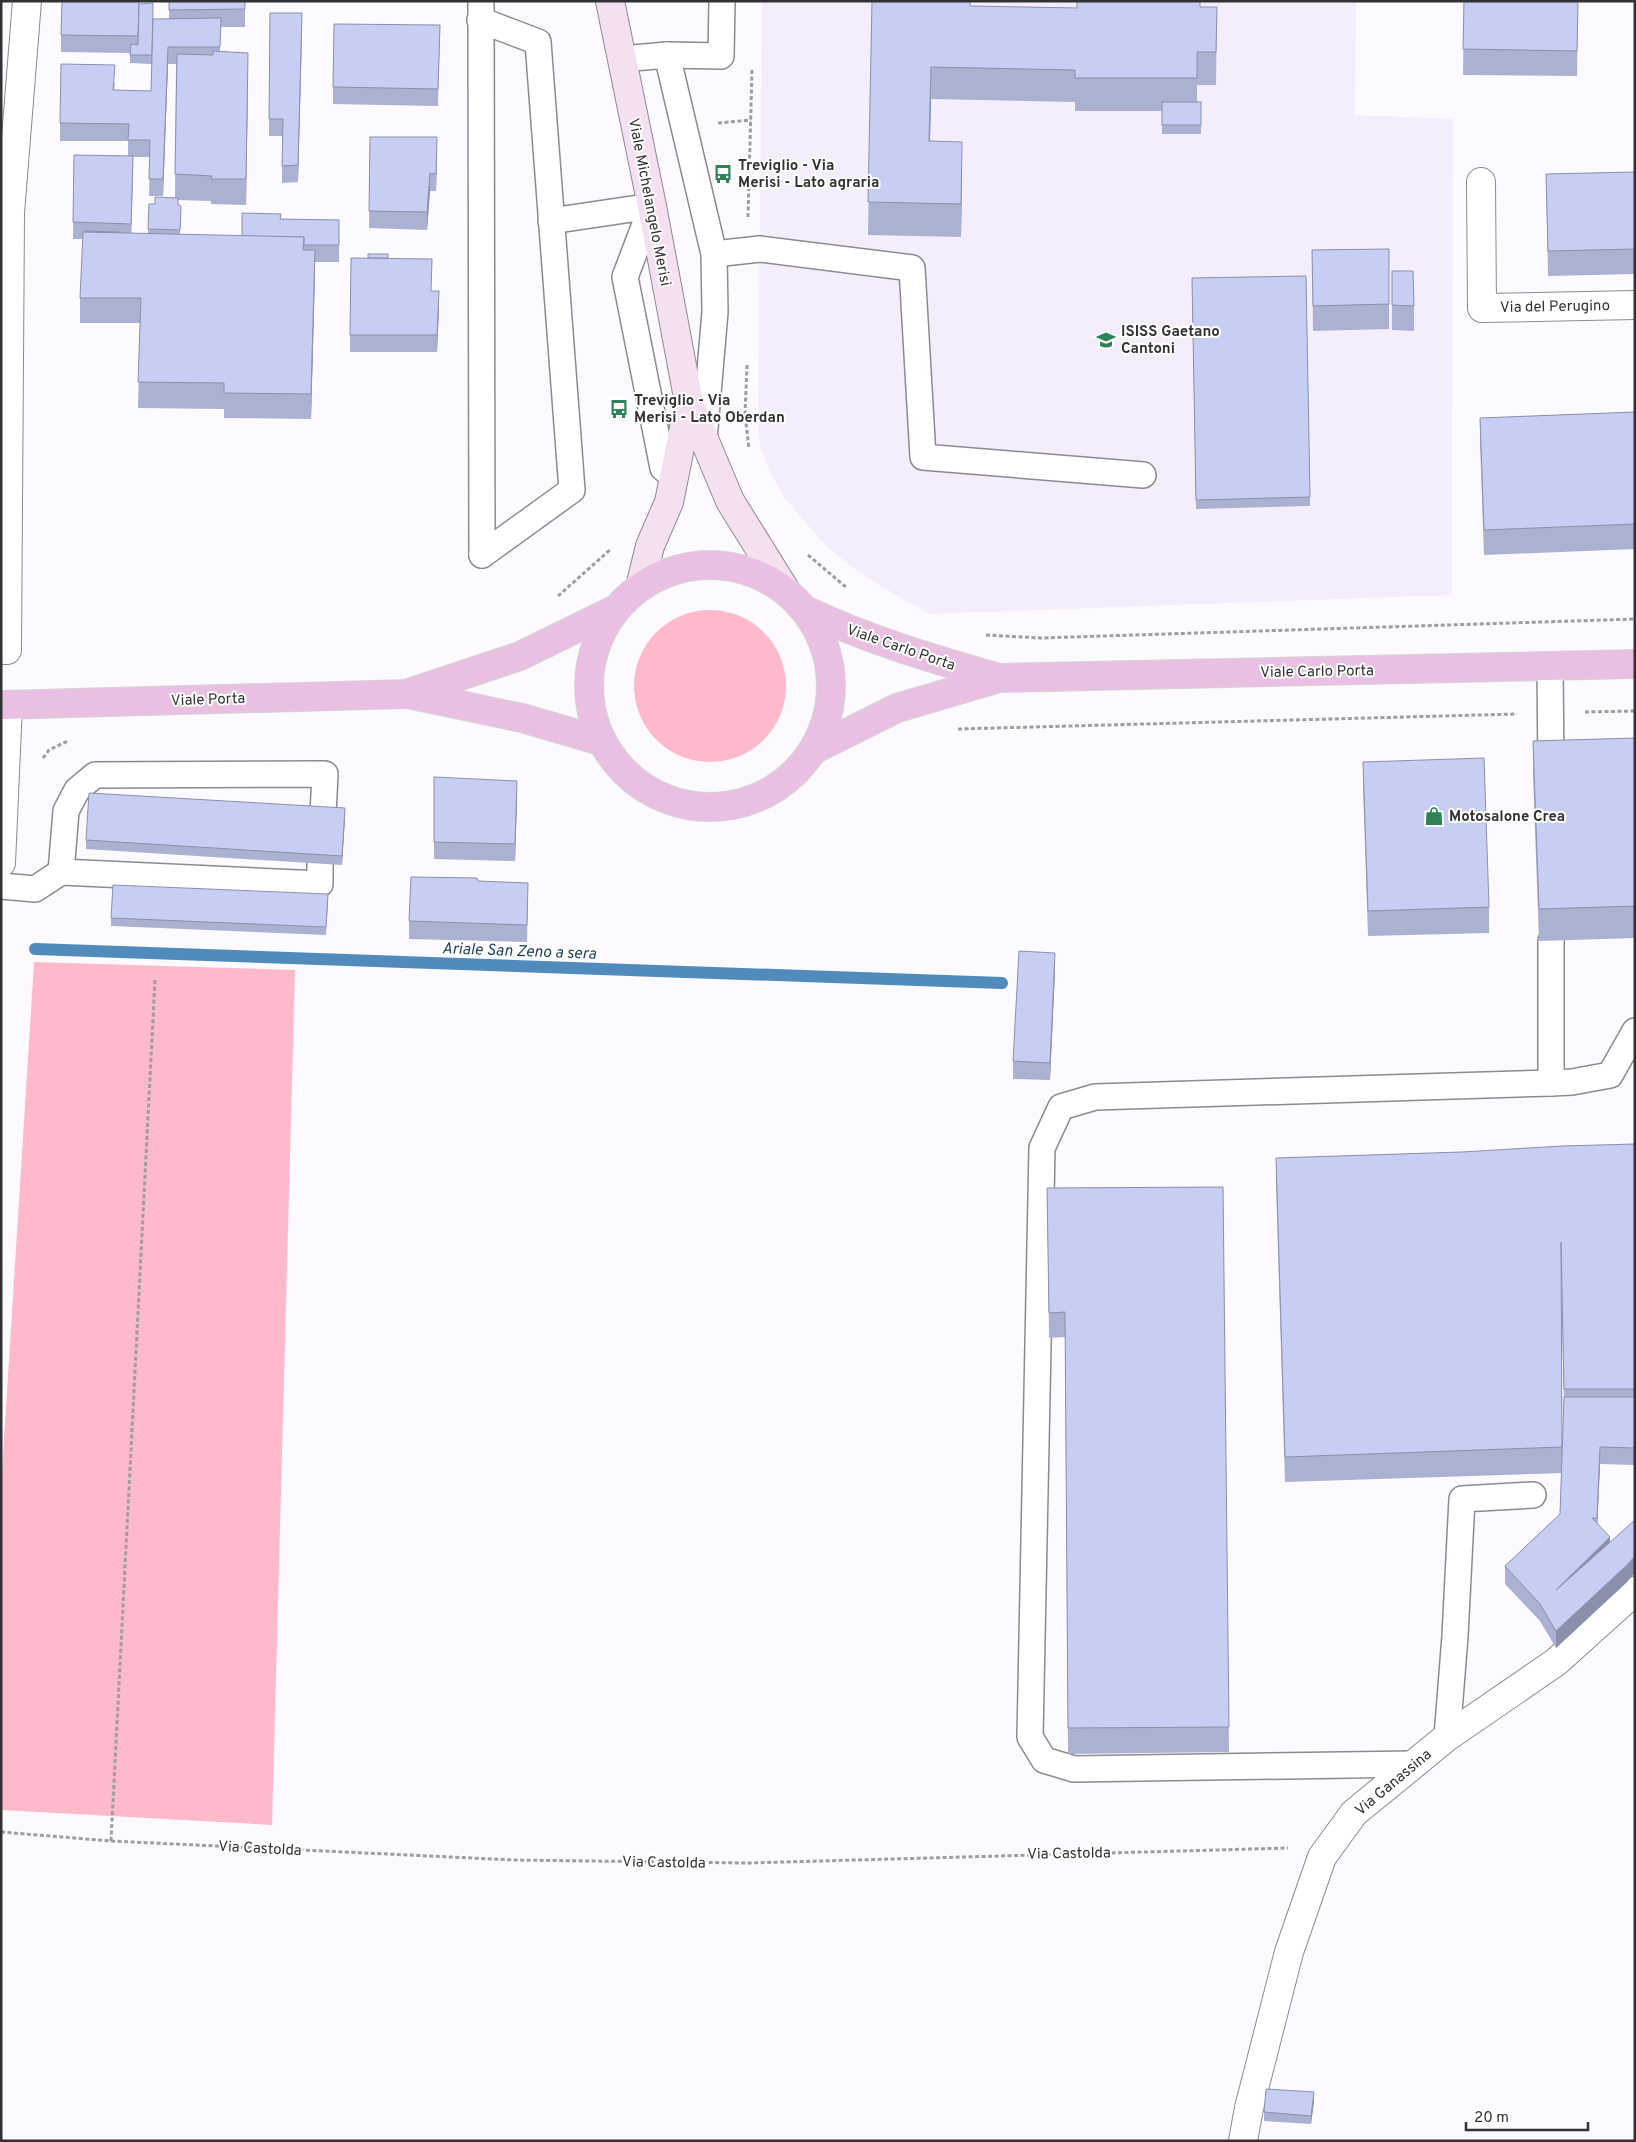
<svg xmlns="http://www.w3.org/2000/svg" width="1636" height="2142" font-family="Overpass,sans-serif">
  <rect width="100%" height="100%" fill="#fcfafe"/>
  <polygon fill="#f4eefc" points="762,1 1356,1 1355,115 1453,119 1452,595 929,614 876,583 849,565 824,544 784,497 772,476 761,450 758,431"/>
  <g fill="#febaca">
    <circle cx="710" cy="686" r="76"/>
    <polygon points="34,962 295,970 272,1825 1,1810 1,1487"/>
  </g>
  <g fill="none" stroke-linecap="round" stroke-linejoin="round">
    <polyline stroke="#518bbc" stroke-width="12" points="35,949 1002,983"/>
    <g stroke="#8c8a90" stroke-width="28">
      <g id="service">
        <polyline points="481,1 482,555"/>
        <polyline points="480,20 538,42 572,490 482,555"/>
        <polyline points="667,55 714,254 715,312 704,440"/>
        <polyline points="622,59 667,55 721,56 722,1"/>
        <polyline points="551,221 652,206 625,277 663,468 674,477"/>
        <polyline points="714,254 760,249 912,268 923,457 1143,475"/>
        <polyline points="1550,666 1551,773"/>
        <polyline points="320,863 320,884 61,872 66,811 77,790 95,775 325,774 323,815"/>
        <polyline points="1,886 35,889 61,872"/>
        <polyline points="1551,1083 1572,1082 1610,1075 1635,1031"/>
        <polyline points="1447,1737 1455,1636 1462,1499 1533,1495"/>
        <polyline points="1415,1764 1074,1769 1044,1760 1030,1737 1042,1148 1061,1107 1095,1097 1551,1083 1551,941"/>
      </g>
    </g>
    <g stroke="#8c8a90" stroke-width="30">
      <g id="minor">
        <polyline points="1481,182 1482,308 1635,305"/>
        <polyline points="1,650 7,650 10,213 27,1"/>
        <polyline points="1,863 8,705"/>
        <polyline points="1243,2141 1249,2108 1289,1952 1322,1857 1354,1813 1447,1737 1556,1662 1635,1591"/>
      </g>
    </g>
    <g stroke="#8c8a90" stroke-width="30">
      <g id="secondary">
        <polyline points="610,1 652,206 689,403 730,501 786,591"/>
        <polyline points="640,587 650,546 669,502 689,403"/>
      </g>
    </g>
    <g stroke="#d6d6d6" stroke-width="30">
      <g id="primary">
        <circle cx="710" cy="686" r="121"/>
        <path d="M805,610C868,640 933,659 999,678"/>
        <polyline points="409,693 520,656 616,609"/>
        <polyline points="1,705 408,694 522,718 601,741"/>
        <polyline points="815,749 897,708 999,678 1635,664"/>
      </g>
    </g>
    <g stroke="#9e9da0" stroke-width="3" stroke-dasharray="4 2.5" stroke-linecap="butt">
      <polyline points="718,123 751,120"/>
      <polyline points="748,217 752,70"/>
      <polyline points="747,365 745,414 749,449"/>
      <polyline points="808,555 847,588"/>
      <polyline points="558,596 611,549"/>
      <polyline points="986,635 1041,638 1635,619"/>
      <polyline points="1585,712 1635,711"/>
      <polyline points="958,729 1517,714"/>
      <polyline points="43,758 49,750 68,741"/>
      <polyline points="1,1832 111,1841 514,1860 748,1863 1288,1848"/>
      <polyline points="111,1841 155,980"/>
    </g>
    <use href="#service" stroke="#fff" stroke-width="25"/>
    <use href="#minor" stroke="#fff" stroke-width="28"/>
    <use href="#secondary" stroke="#f4e0f0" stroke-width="28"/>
    <use href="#primary" stroke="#e9c0e1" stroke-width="28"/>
  </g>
  <g fill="#aab1d1" fill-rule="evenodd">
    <path d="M169,1H245V27H220V52L248,78L246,205L211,204V201L178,200V205L181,216L180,234L242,236L281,219L339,220V262H315L311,419L224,418V409L138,408L140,323H80V298L83,239H73L74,155L128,156V141H60V123L115,82L114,90L151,91L152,64L130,63V53L61,52V35L139,4L153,27L169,19ZM168,64H176L175,198L155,204H149L148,234L131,233L133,157H150L149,196H163Z"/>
    <polygon points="872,1 970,6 1077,8 1217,7 1216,85 1197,85 1197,102 1201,102 1201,134 1162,134 1162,111 1075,111 1075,102 931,99 930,141 962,174 961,237 868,235"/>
    <polygon points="1464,1 1578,1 1577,76 1463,75"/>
    <polygon points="270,13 302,30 298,182 282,183 282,136 269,136"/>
    <polygon points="440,25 438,106 333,104 333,87"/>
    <polygon points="370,137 437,154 436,191 430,191 427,230 369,228"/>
    <polygon points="1635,172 1635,274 1548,276 1546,174"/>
    <polygon points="1389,249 1389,329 1313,331 1312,250"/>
    <polygon points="388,258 431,291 439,308 437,352 350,352 350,335"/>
    <polygon points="1392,271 1414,306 1414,331 1392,330"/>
    <polygon points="1306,276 1310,506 1196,509 1192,278"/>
    <polygon points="1635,412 1635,549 1484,555 1480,443 1480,418"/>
    <polygon points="1635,738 1635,938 1539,941 1533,774 1533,741"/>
    <polygon points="1363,762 1489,907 1489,933 1368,936 1363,787"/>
    <polygon points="434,777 517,798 515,861 434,859"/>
    <polygon points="345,817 342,865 86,849 86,840"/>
    <polygon points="478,881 528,900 527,942 409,939 409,921"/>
    <polygon points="328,903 326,935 111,926 111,918"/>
    <polygon points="1055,970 1050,1080 1013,1079 1013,1061"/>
    <path d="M1635,1144V1465L1600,1464L1597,1524L1610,1542L1627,1582L1556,1648L1540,1621L1505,1584V1566L1560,1514L1562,1473L1285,1482L1276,1183V1158L1462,1152ZM1561,1270L1564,1403L1562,1466V1447Z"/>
    <polygon points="1223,1187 1229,1752 1068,1754 1065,1337 1049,1338 1047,1188"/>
    <polygon points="1314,2101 1311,2124 1264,2121 1264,2112"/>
  </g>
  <g fill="#8b90aa">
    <polygon points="302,13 302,30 298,182 298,165"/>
    <polygon points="168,47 168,64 163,196 163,179"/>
    <polygon points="248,53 248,78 246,205 246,179"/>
    <polygon points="931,67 931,99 929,174 929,141"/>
    <polygon points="437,137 437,154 436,191 436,174"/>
    <polygon points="962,142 962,174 961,237 961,204"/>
    <polygon points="133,156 133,173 131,241 131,224"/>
    <polygon points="430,173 430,191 427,230 427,212"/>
    <polygon points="315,250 315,276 311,419 311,394"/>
    <polygon points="439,291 439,308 437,352 437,335"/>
    <polygon points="517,781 517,798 515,861 515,844"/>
    <polygon points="345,808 345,817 342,865 342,856"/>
    <polygon points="1055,953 1055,970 1050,1080 1050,1063"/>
    <polygon points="1600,1447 1600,1464 1597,1535 1597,1518"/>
    <polygon points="1610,1537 1610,1554 1556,1590"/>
    <polygon points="1635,1556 1635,1573 1627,1582 1556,1648 1556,1631"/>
    <polygon points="1314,2092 1314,2101 1311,2124 1311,2116"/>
  </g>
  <g fill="#c6cef3" stroke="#8b90aa">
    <polygon points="62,1 139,1 138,36 61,35"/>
    <polygon points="169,1 245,1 245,9 169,10"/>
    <polygon points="872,1 970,1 970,6 1077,8 1077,1 1200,1 1200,7 1217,7 1216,52 1197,52 1197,78 1075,78 1075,70 931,67 929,141 962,142 961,204 868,202"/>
    <polygon points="1464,1 1578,1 1577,51 1463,49"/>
    <polygon points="153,3 152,55 130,55 131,44 138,45 139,4"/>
    <polygon points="270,13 302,13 298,165 282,166 283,119 269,119"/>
    <polygon points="221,18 220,47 168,47 163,179 149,179 150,140 128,140 129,124 60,123 61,64 115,65 113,90 151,91 153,19"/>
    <polygon points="334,24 440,25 438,89 333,87"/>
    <polygon points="213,51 248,53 246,179 211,179 212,176 175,174 177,54 213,55"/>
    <rect x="1162" y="102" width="39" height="23"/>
    <polygon points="370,137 437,137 436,174 430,173 427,212 369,211"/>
    <polygon points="74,155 133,156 131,224 73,222"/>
    <polygon points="1635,172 1635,249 1548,251 1546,174"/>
    <polygon points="155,197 178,198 178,205 180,205 181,207 180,230 148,229 149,204 155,204"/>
    <polygon points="242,213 281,214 280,219 339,220 339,245 304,245 304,237 242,236"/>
    <polygon points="85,231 119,232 119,233 85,232"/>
    <polygon points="83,232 304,237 303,250 315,250 311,394 224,393 224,383 138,382 141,298 80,298"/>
    <polygon points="1389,249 1389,304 1313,306 1312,250"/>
    <rect x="368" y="254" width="20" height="4"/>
    <polygon points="351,258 432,259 431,291 439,291 437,335 350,335"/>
    <polygon points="1392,271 1413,271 1414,306 1392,305"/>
    <polygon points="1306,276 1310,497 1196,500 1192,278"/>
    <polygon points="1635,412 1635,524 1484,530 1480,418"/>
    <polygon points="1635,738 1635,906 1539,909 1533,741"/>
    <polygon points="1484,758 1489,907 1368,911 1363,762"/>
    <polygon points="434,777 517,781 515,844 434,842"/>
    <polygon points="89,793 345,808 342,856 86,840"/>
    <polygon points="411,877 477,878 478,881 528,883 527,925 409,921"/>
    <polygon points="113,885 328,894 326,927 111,918"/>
    <polygon points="1019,951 1055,953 1050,1063 1013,1061"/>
    <polygon points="1635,1144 1635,1389 1564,1389 1561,1242 1562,1447 1285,1457 1276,1158 1462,1152 1562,1146"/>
    <polygon points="1223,1187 1229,1727 1068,1728 1065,1312 1049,1313 1047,1188"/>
    <polygon points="1564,1397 1635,1397 1635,1448 1600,1447 1597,1518 1592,1518 1610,1537 1556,1590 1635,1520 1635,1556 1627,1565 1556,1631 1540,1604 1505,1566 1560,1514"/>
    <polygon points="1266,2089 1314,2092 1311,2116 1264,2112"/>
  </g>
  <defs>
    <g id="bus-bare" transform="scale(1.5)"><path d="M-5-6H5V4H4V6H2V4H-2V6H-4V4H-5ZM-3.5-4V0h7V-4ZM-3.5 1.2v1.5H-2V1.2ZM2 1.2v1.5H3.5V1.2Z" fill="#2e8458" stroke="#fff" stroke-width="2.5" paint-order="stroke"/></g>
    <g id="school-bare" transform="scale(1.5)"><path d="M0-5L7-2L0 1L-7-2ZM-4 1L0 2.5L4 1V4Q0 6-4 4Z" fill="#2e8458" stroke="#fff" stroke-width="2.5" paint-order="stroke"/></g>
    <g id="shop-bare" transform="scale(1.5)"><path d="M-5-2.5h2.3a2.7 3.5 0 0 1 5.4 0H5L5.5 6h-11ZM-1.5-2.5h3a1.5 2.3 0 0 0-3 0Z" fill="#2e8458" stroke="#fff" stroke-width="2.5" paint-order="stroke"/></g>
  </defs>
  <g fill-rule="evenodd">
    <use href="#bus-bare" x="723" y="174"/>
    <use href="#school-bare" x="1106" y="340"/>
    <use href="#bus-bare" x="619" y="409"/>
    <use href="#shop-bare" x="1434" y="816"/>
  </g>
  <g text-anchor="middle" stroke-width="4" stroke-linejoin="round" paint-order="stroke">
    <g font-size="15" font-weight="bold" fill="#323133" stroke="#fff" text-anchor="start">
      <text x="738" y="170">Treviglio - Via<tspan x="738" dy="17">Merisi - Lato agraria</tspan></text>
      <text x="1121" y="336">ISISS Gaetano<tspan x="1121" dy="17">Cantoni</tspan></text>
      <text x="634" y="405">Treviglio - Via<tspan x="634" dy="17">Merisi - Lato Oberdan</tspan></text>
      <text x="1449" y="821">Motosalone Crea</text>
    </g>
    <g font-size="15" fill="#323133" stroke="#fff">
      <text transform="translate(650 202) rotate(79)" y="5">Viale Michelangelo Merisi</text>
      <text transform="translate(1555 306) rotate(-1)" y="5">Via del Perugino</text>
      <text transform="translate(901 647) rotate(19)" y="5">Viale Carlo Porta</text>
      <text transform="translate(1317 671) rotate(-1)" y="5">Viale Carlo Porta</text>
      <text transform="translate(208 699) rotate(-2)" y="5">Viale Porta</text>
      <text transform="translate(1393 1782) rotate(-40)" y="5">Via Ganassina</text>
      <text transform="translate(260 1848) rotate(3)" y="5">Via Castolda</text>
      <text transform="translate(1069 1853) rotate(-1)" y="5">Via Castolda</text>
      <text transform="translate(664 1862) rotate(1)" y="5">Via Castolda</text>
    </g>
    <g font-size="16" font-style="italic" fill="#1b3e5a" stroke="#fff">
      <text transform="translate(519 950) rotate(2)" y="6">Ariale San Zeno a sera</text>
    </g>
  </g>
  <rect width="1636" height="2142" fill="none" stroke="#323133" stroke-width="5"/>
  <path d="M1466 2122v8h122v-8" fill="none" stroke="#323133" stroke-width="2.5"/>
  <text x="1474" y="2122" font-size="15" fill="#323133" stroke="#ffffff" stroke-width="4" paint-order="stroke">20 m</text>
</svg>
